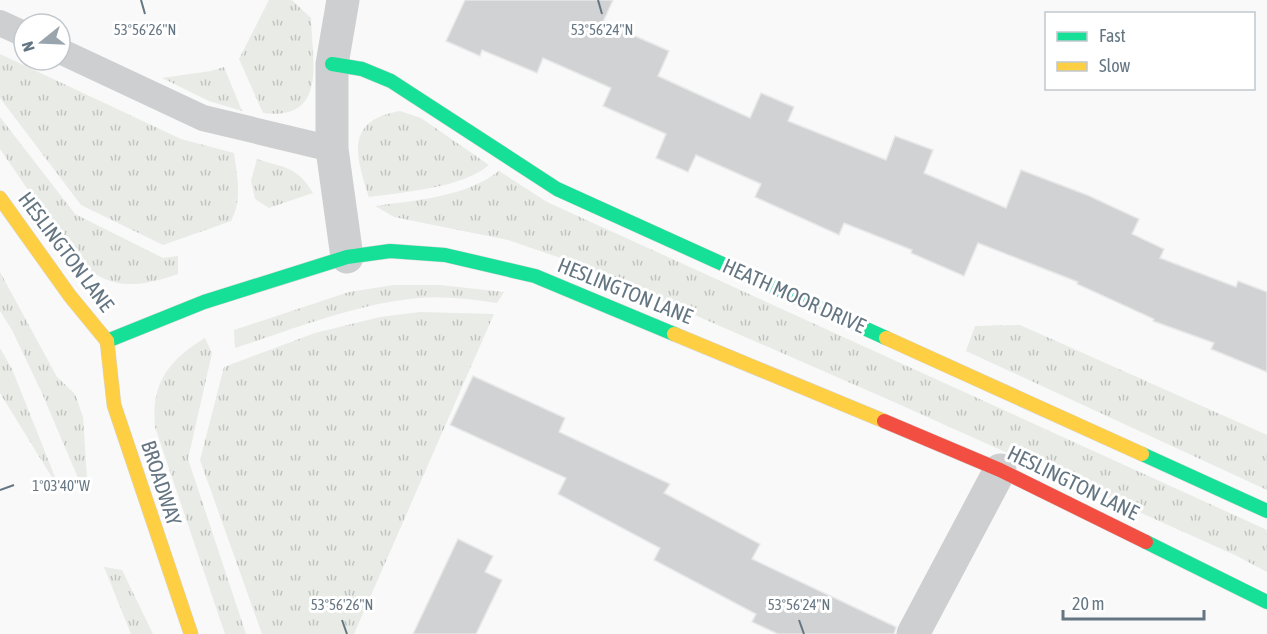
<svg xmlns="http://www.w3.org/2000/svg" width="1267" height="634" font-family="'Asap Condensed',sans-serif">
  <defs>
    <pattern id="grass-tufts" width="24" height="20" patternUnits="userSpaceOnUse" patternTransform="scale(1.5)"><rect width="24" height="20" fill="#e8ebe6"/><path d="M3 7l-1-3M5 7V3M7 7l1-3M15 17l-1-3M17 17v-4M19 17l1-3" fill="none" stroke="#c0c3c0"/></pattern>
  </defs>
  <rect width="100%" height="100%" fill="#f9f9f9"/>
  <g fill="url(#grass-tufts)">
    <path d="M269,0H292L311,18C312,62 328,121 263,113L239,59Z"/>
    <path d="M0,54L181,139L234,153C237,177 243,199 231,221L163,245L81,205L0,98Z"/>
    <polygon points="224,67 242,111 209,101 162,78 211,71"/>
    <path d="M400,111L421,118L489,165C463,188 403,192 369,197C356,155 344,121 400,111Z"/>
    <path d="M0,117L75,214L163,258L178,256V274C134,289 106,291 72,254L0,149Z"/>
    <path d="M257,159C284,168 297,166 313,193L269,208L255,199L251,181Z"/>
    <path d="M499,171L547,202L1267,530V572L1237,556L894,402L578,264L508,240L394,217L375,206C417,200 466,197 499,171Z"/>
    <polygon points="0,272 57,377 75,394 83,417 88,494 79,480 41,391 12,330 0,311"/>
    <path d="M394,285H440L504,292L497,303C471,299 445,296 418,298C355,304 294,329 235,348L234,330L349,292Z"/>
    <polygon points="420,312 494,314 354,634 262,634 200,460 224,367 315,333 380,317"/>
    <polygon points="1020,325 1267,435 1267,490 966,351 975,326"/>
    <path d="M205,338L212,353L188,459L246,634H225L155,427C151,382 169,360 205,338Z"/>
    <polygon points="0,348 12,369 61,492 0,393"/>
    <polygon points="104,567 122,570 153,634 131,634"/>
  </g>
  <g fill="#d0d2d3" stroke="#e8e8e8" stroke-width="1.5">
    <polygon points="465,0 613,0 603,22 669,51 658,76 750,118 761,93 794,107 788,121 886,160 895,136 933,150 924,173 1006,208 1021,170 1087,195 1139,219 1132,234 1164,249 1160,258 1236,287 1238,281 1267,292 1267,372 1211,349 1214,343 1153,321 1154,319 1077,284 1078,282 978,243 964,276 911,253 912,250 844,223 839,235 755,197 761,184 696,155 688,172 656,158 666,134 603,106 611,88 543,58 537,73 482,50 480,56 446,41"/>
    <polygon points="473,376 565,418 559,432 670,484 664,493 760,544 752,559 896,627 894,634 778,634 752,622 756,614 654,560 660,548 558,494 566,478 450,425"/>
    <polygon points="458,539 493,556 485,572 502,580 476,634 413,634"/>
  </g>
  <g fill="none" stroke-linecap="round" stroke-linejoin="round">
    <g stroke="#d5d6d7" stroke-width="15">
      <g id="fast">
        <polyline points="332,64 362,69 391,81 557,189 886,338"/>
        <polyline points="107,341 204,302 347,257 390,251 445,255 535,276 674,334"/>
        <polyline points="1142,454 1267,511"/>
        <polyline points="1146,542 1267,602"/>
      </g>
    </g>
    <g stroke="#d5d6d7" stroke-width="15">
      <g id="slow">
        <polyline points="0,198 70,296 107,341"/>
        <polyline points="674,334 884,421"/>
        <polyline points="886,338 1142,454"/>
        <polyline points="107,341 114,405 191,634"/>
      </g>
    </g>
    <g stroke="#d5d6d7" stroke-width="15">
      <polyline id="jam" points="884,421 1000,470 1146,542"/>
    </g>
    <g stroke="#cecfd0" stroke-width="26">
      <polyline points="0,23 24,34"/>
      <polyline points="60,51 203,118 332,149"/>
    </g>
    <g stroke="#cecfd0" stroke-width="33">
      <polyline points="343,0 332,64 332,149 347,257"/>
      <polyline points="913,634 1000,470"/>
    </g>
    <use href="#fast" stroke="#16e098" stroke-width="14"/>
    <use href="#slow" stroke="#ffcf43" stroke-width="14"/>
    <use href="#jam" stroke="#f24e42" stroke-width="14"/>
  </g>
  <path fill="none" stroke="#657683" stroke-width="2" d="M141,0L145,14M598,0L602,14M0,490L14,485M342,620L347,634M799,620L804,634"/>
  <g text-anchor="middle" stroke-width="6" stroke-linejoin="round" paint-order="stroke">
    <g font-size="21" fill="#657683" stroke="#fff">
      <text transform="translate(66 252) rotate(53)" y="7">HESLINGTON LANE</text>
      <text transform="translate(625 291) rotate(22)" y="7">HESLINGTON LANE</text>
      <text transform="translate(794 296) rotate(24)" y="7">HEATH MOOR DRIVE</text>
      <text transform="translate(161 483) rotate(72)" y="7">BROADWAY</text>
      <text transform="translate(1073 483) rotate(26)" y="7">HESLINGTON LANE</text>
    </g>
  </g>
  <g font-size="15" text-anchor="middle" fill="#657683" stroke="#fff" stroke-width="6" stroke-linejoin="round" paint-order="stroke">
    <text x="145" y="35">53°56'26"N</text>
    <text x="602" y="35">53°56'24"N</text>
    <text x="61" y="491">1°03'40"W</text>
    <text x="342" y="610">53°56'26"N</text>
    <text x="799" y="610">53°56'24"N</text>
  </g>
  <rect x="1045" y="12" width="210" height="78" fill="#ffffff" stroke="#c1c8cd" stroke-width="1.5"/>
  <rect x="1057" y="32" width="30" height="9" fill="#16e098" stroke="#c1c8cd" stroke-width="1.5"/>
  <text x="1099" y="42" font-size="18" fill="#657683">Fast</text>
  <rect x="1057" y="62" width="30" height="9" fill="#ffcf43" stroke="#c1c8cd" stroke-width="1.5"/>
  <text x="1099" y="72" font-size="18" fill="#657683">Slow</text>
  <g transform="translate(42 42) rotate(252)"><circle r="28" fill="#ffffff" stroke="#c1c8cd" stroke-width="1.5"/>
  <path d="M0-4.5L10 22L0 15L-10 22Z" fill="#99a4ac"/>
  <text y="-9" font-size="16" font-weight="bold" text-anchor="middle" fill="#657683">N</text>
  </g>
  <path d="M1063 610v9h141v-9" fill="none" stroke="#657683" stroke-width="3"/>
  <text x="1072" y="610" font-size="18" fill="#657683" stroke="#ffffff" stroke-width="4.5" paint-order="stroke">20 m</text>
</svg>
